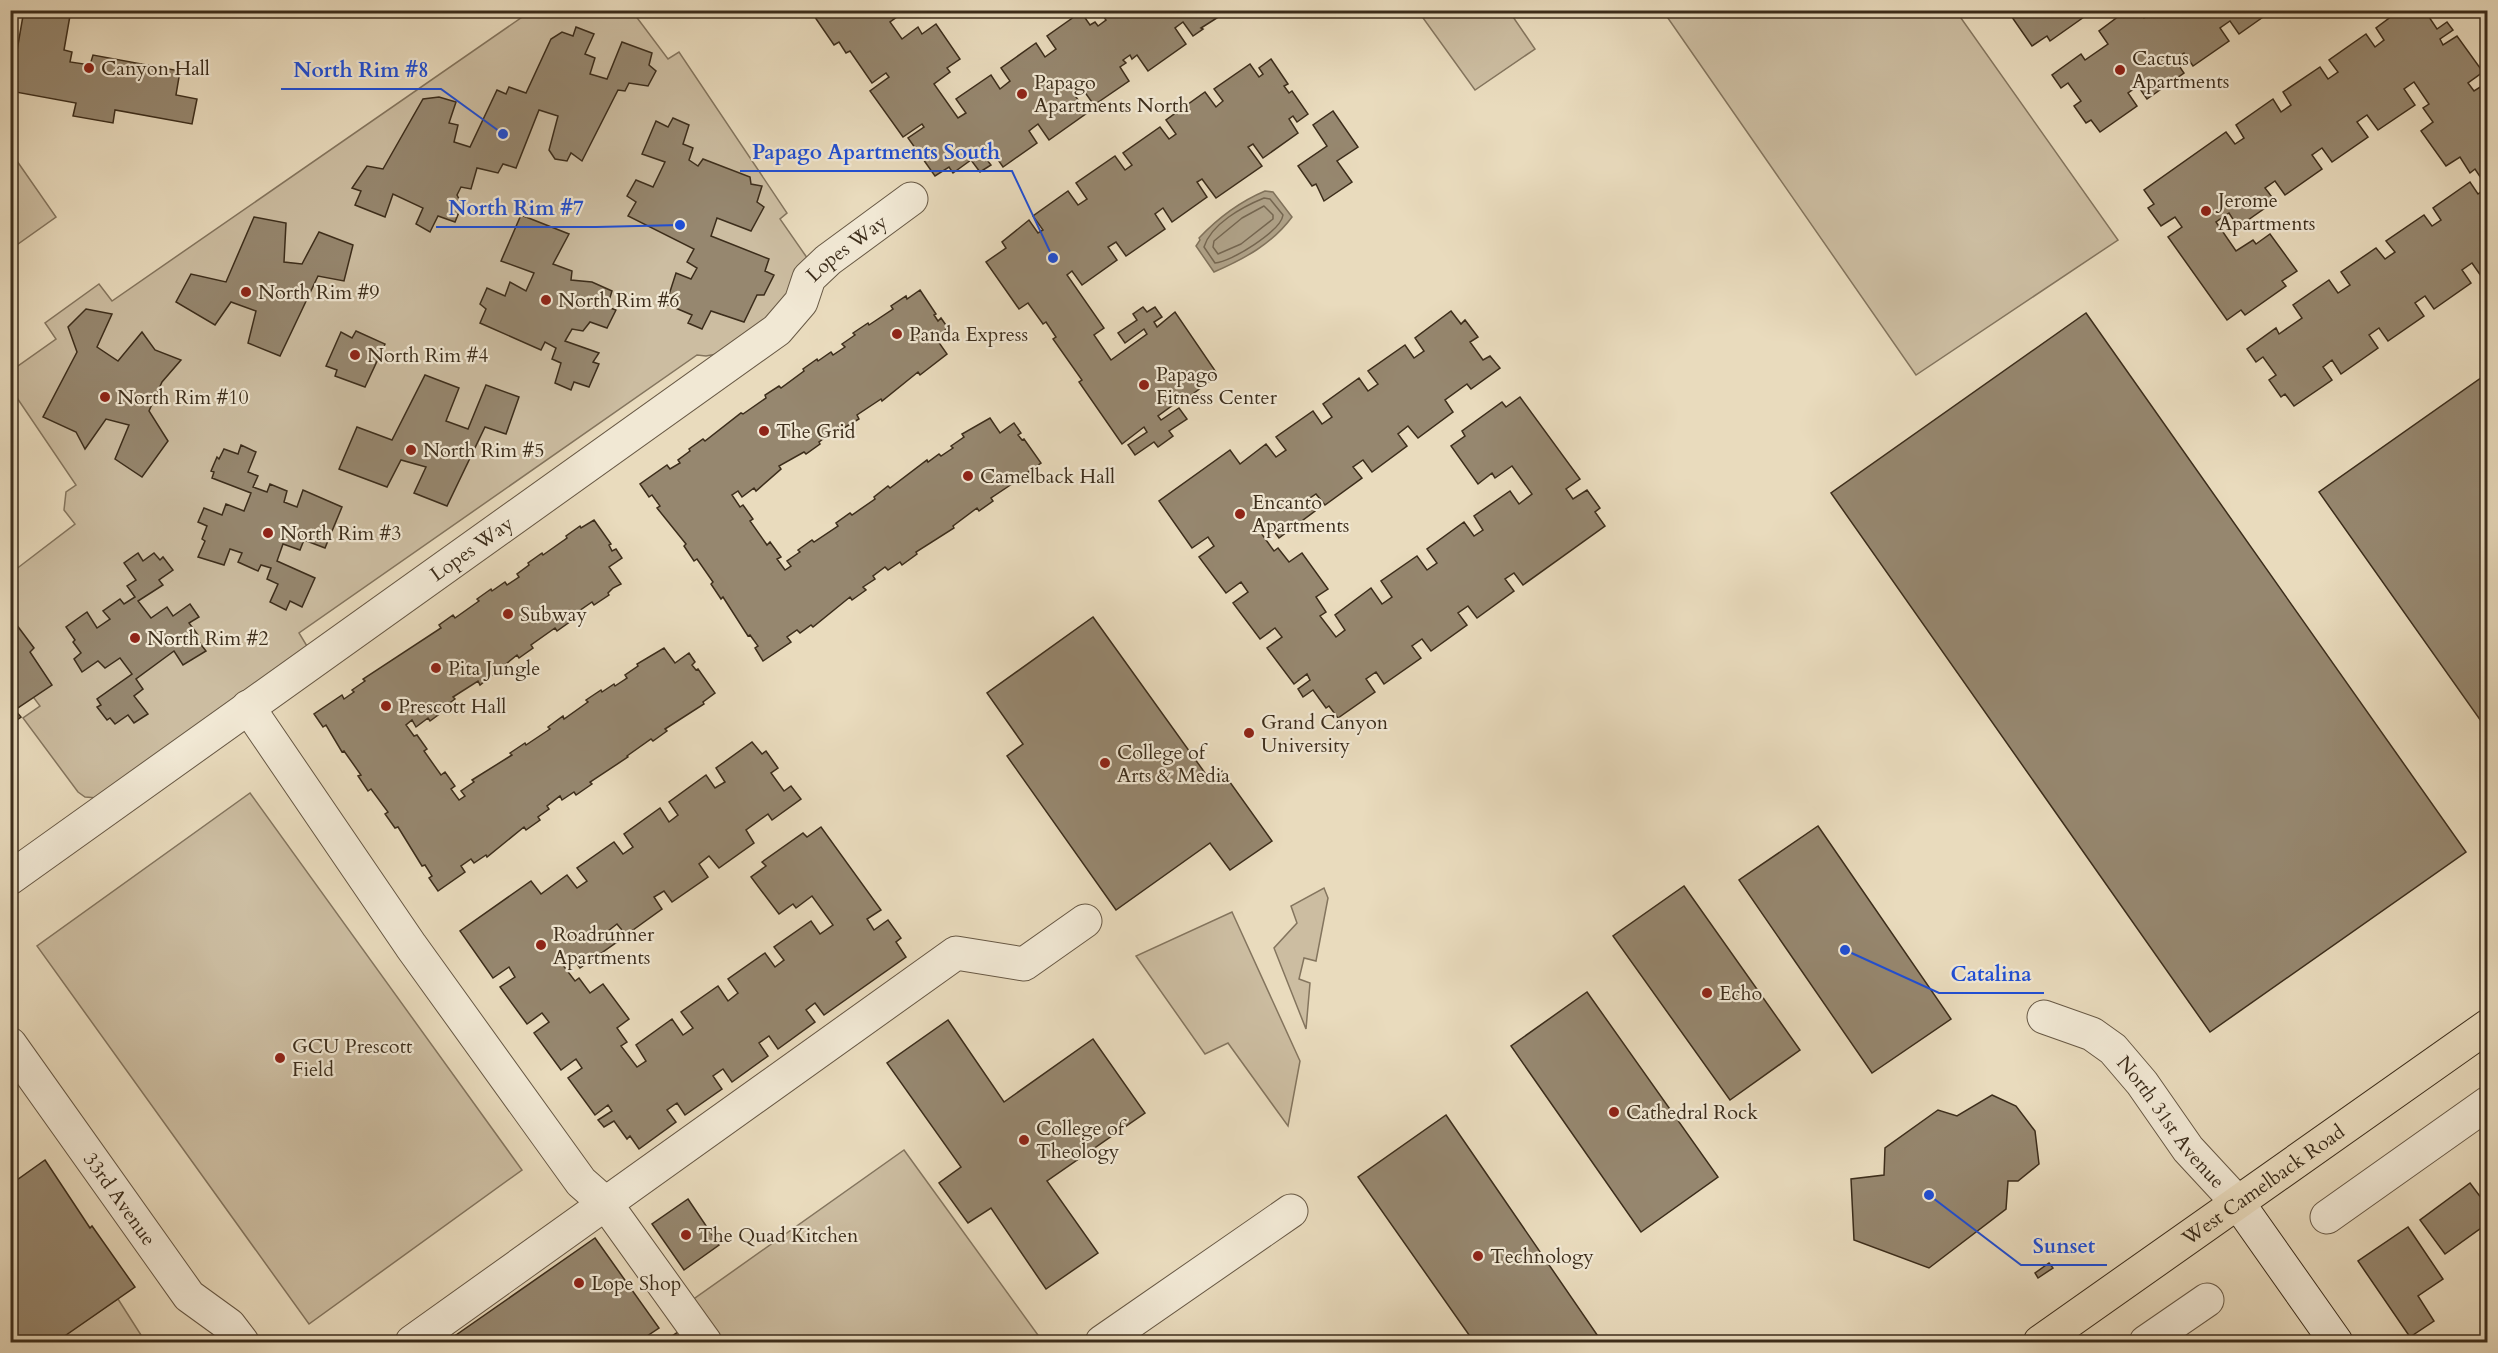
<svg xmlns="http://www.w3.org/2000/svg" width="2498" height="1353" font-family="Cardo,serif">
  <rect width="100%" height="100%" fill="#e9dbbd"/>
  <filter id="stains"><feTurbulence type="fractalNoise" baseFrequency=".00333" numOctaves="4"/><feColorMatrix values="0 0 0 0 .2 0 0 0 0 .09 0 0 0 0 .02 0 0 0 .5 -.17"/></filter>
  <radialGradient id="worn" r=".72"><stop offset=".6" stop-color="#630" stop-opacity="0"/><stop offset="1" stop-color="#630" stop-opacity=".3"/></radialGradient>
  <g fill="#ccbda1" stroke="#84755e" stroke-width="1.5">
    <polygon points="531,11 632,11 668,59 679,52 787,213 780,219 810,262 791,298 722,353 706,356 697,355 299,633 310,651 98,798 85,797 78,792 23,718 40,706 11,667 11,573 75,524 64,510 66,492 76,485 11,389 11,371 56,339 45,323 99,284 112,301"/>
    <polygon points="1418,11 1509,11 1535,49 1475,90"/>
    <polygon points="1663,11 1956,11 2118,240 1916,375"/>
    <polygon points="10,151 56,217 11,249 10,249"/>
    <polygon points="250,793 522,1170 309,1324 37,946"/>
    <polygon points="1324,888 1328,898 1316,961 1304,958 1299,979 1310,983 1306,1029 1274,948 1297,923 1291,906"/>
    <polygon points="1232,912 1300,1061 1288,1126 1228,1043 1205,1054 1136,956"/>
    <polygon points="904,1150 1043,1342 705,1342 681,1308"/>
    <polygon points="118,1299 141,1335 130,1342 55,1342"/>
  </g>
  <path fill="#aea086" stroke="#80725b" stroke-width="1.5" d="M1265,191L1273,192L1292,217C1272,244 1244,259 1214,272L1196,246L1200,240L1199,238C1219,217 1239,202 1265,191Z"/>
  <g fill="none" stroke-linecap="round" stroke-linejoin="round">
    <g stroke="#756650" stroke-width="1.5">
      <path d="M1264,198L1270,199L1283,215C1281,231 1231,262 1215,263L1204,247C1211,224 1242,207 1264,198Z"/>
      <polygon points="1264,206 1273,215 1273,219 1241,244 1218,254 1213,247 1214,241 1242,218"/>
    </g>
  </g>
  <g fill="#96876f" stroke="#3c2d1b" stroke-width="1.5">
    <polygon points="24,10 71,10 64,50 72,52 70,62 90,65 93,55 180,71 176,95 197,99 192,124 115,110 113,123 73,116 76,103 10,91"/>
    <polygon points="810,10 907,10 890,22 902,39 918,27 922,34 936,24 960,59 947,68 950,72 934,84 958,118 966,113 956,99 991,75 1000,89 1010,81 1001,68 1036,43 1045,57 1056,49 1047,36 1081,12 1090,25 1095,22 1098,26 1106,20 1103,16 1109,12 1108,10 1228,11 1201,28 1203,29 1193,36 1183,22 1175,28 1186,44 1148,71 1137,55 1132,59 1130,55 1123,60 1126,63 1120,67 1129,81 1094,105 1084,91 1076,97 1087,113 1049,140 1038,124 1029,131 1037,143 1003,167 994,154 987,160 991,165 980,172 971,160 953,173 949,167 935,176 908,138 924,127 922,124 903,137 870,91 889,77 886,73 872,83 850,51 846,53 839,42 834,45"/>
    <polygon points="2007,10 2090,10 2091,12 2050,41 2047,36 2032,46"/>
    <polygon points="2127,10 2138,10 2144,18 2155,10 2273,10 2239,34 2230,21 2220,28 2229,41 2193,66 2184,53 2175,60 2184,73 2147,99 2138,86 2128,93 2137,106 2100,132 2091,120 2086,123 2074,106 2081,101 2068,83 2061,88 2052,75 2081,54 2085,60 2108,44 2099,31"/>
    <polygon points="2400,10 2419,10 2422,14 2425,11 2437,29 2447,22 2453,30 2440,39 2443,45 2457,36 2483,72 2468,83 2474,91 2488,82 2488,271 2481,276 2472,263 2462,270 2471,283 2434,309 2425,296 2415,303 2424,316 2388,341 2379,328 2369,335 2378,348 2341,374 2332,360 2323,367 2332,380 2294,406 2285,394 2281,397 2269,380 2276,375 2263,357 2256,362 2247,349 2276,328 2279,334 2302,318 2293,305 2329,280 2338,293 2350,285 2341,272 2376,248 2385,259 2395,252 2386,241 2424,215 2432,226 2441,220 2433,208 2470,182 2478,194 2487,187 2475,169 2470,173 2460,157 2446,166 2421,131 2433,122 2423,108 2429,104 2414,82 2404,89 2415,105 2378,130 2367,115 2357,122 2368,137 2332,162 2322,148 2312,155 2322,169 2285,195 2275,181 2265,188 2275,201 2238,227 2229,213 2216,222 2236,251 2253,240 2256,244 2270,234 2297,271 2282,281 2286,286 2245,315 2241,310 2227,320 2168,237 2182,227 2175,217 2161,226 2148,208 2154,204 2144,190 2226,132 2235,144 2244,138 2236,125 2273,99 2281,112 2291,105 2283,92 2320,67 2328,79 2338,72 2329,60 2366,34 2375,47 2384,40 2376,28"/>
    <polygon points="576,27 594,34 585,54 595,58 590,74 607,79 622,42 652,53 649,65 656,71 648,86 629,83 625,91 618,90 582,161 571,153 567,161 555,159 549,150 558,116 539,110 516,168 503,164 498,173 477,168 471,189 461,187 457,195 462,205 455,222 438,216 430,232 416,224 423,208 393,194 385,217 355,205 361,191 352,188 367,166 383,169 423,99 439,97 456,102 449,123 458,125 454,142 470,147 497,90 506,94 509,87 526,93 551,39 562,32 573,36"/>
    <polygon points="1271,59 1288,84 1284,86 1289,93 1292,91 1308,114 1297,122 1293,116 1289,119 1298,133 1263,158 1253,144 1248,147 1262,166 1216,198 1202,179 1197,182 1207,197 1172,222 1163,208 1155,214 1165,229 1126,256 1116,242 1108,247 1117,260 1082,285 1072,271 1067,275 1104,328 1094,335 1111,360 1147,334 1144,329 1125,343 1118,333 1137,320 1133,314 1143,307 1147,312 1155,307 1162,317 1154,322 1157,327 1175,312 1218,375 1182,402 1180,400 1158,416 1161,420 1179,408 1187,419 1169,431 1173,436 1158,447 1154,442 1135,455 1128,445 1147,432 1144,427 1122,444 1079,382 1082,380 1053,339 1056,337 1046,322 1043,324 1028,303 1019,309 986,262 1006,248 1002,242 1029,220 1038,233 1043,230 1033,216 1068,191 1078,205 1087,199 1076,183 1115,156 1125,170 1132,165 1123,153 1160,127 1169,139 1176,134 1166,120 1205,92 1216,107 1223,101 1214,89 1250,64 1259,77 1263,74 1259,68"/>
    <polygon points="1333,111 1358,147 1337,161 1352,182 1324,201 1316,184 1312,186 1298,166 1327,146 1313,125"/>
    <polygon points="673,118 689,125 683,144 693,148 689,160 698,166 703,159 750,177 751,184 762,186 757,202 764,207 751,231 717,218 711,236 769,259 765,271 774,275 764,295 757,295 744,322 711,311 702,329 688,323 692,315 666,304 676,273 691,279 697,268 687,262 694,249 628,216 636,202 627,196 636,180 653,187 665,162 642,154 656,121 668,127"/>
    <polygon points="521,215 569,234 553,264 572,271 571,280 592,282 612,291 607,307 616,310 607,328 590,322 583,331 572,329 565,341 599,353 593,362 599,364 589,387 574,382 571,390 555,383 561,363 552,359 556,348 545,342 541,350 480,323 486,309 480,304 487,288 505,296 510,282 526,291 534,273 501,261"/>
    <polygon points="254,217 286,223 284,262 302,264 319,232 353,245 344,281 318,276 280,356 248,343 256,311 231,302 215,325 176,302 191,274 226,282"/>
    <polygon points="920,290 936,314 934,315 938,321 941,318 948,328 935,337 947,354 920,375 918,372 882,401 881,399 857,415 859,419 844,428 842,425 819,442 820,444 806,454 804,452 779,466 781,469 756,491 754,488 742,497 738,491 732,495 740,507 743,505 753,519 750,521 767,545 770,542 781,557 777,559 785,570 791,566 787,561 800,552 798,550 812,540 814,542 838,526 836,523 850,513 852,515 875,499 874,497 888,486 890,488 927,460 928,462 939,454 941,456 953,448 951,446 964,437 962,434 990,418 1000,433 1014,423 1021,433 1018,435 1022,440 1024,439 1041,463 1028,472 1030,474 1016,484 1015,482 991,498 993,501 979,511 977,508 953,526 954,528 916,552 917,554 902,565 900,562 888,570 885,567 873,576 875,579 863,587 866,590 852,600 850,597 813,627 811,625 800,633 797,630 787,637 791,642 763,661 755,648 758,646 750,635 748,636 723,597 721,599 711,584 713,582 697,559 694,561 684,546 686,544 657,508 660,506 652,495 649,497 640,484 667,465 670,469 680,463 678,460 690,451 689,449 703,439 705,441 741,413 743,414 766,398 765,395 779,386 781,388 804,371 803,369 817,359 818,361 831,352 833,355 845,347 842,344 855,335 853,333 868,323 869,325 893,309 891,306 906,296 907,299"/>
    <polygon points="86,309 112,314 97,347 118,361 142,332 155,350 181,360 162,382 149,411 168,441 142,477 115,459 129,425 106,419 85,449 76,432 43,417 77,352 68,327"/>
    <polygon points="1451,311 1461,324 1465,320 1478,337 1470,342 1483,360 1490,356 1500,368 1471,389 1467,384 1445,400 1453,412 1418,438 1408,426 1398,434 1407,446 1372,472 1363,460 1353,467 1362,478 1325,505 1316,494 1307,500 1315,511 1279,538 1271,527 1261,533 1274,551 1278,548 1289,562 1302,553 1328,589 1316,597 1326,612 1320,616 1336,637 1345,630 1335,615 1371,588 1382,604 1392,597 1381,581 1417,556 1427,570 1437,563 1427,549 1464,522 1474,536 1483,530 1474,516 1510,491 1519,504 1532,494 1512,466 1495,478 1492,473 1478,484 1451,446 1465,436 1462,431 1502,402 1506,407 1520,397 1580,479 1566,489 1573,499 1587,490 1600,508 1595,512 1605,526 1523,585 1514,573 1505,579 1514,591 1477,618 1468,606 1458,613 1467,625 1431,651 1422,639 1412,646 1421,658 1384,684 1376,672 1366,679 1375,692 1338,718 1329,706 1326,708 1313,690 1303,697 1298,689 1310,680 1307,674 1294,684 1267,648 1282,637 1275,628 1260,639 1233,603 1248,592 1241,582 1226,593 1199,557 1214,546 1208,537 1192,548 1159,501 1230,450 1240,464 1266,444 1276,457 1286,450 1276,437 1313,411 1322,424 1332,417 1323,404 1359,378 1368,391 1378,384 1368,371 1405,345 1414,358 1424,351 1415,338"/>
    <polygon points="2086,313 2466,852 2210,1032 1831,493"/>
    <polygon points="356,331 385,344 365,387 335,376 337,370 326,366 341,332 352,338"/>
    <polygon points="2488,373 2488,731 2319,492"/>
    <polygon points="425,375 459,388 446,421 468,429 486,385 519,397 506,434 485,427 447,506 414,493 426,467 401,460 387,487 339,469 357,427 392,440"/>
    <polygon points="241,445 256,452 248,472 258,476 253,487 267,492 270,484 287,491 284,502 297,507 303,490 342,507 325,548 304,540 300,550 283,544 277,561 315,578 302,607 290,601 286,610 270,602 278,584 267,579 271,568 261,565 258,571 238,562 242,553 230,549 224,565 198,557 205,541 202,539 207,526 198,522 204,508 222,515 226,504 244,511 251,493 212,478 214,472 211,471 217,457 219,459 224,449 238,454"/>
    <polygon points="594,520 611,544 609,545 612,551 616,549 622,558 609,567 621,584 613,588 608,593 609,595 594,605 592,602 569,618 571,621 557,631 555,628 531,645 533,648 519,658 517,655 480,685 478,681 453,697 455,699 444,707 445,710 430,721 428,718 416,727 412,720 406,725 414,736 417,735 427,749 424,751 441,775 445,772 455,786 451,789 459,800 465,796 461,791 474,782 472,780 512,755 510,753 525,743 526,745 550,729 548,727 563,716 564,719 588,702 586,700 601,690 602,692 614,684 615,686 627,678 625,675 638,666 637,664 664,648 675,663 689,653 695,662 692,665 696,670 698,669 715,693 703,702 704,704 665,729 667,731 653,741 651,739 627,756 628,757 590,782 592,784 576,795 574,792 562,800 560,796 547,806 549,809 538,817 540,820 526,830 524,827 487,857 486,855 474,863 471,859 461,866 465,872 438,891 429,878 432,876 425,865 422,866 398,827 395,828 385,814 388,812 371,789 368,791 358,776 361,775 344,751 342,752 326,725 323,727 314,714 342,695 344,699 354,692 352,690 365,681 363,679 441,628 439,625 453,615 455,618 479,601 477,599 491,589 492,591 505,582 507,585 519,577 517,574 529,565 528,563 542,553 543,555 567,538 566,536 580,526 581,528"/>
    <polygon points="138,553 143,561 154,553 160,560 163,557 173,570 159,580 163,585 138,601 151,618 167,607 173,616 190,604 199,617 189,623 198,635 195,637 206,651 183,665 174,651 136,679 143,689 134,696 148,714 134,723 128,715 115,724 110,718 107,720 97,707 101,705 97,699 132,674 120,658 105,668 98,661 82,672 74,659 81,653 73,642 75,640 66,627 87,612 97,628 110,619 103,611 120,599 124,604 135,597 127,586 136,580 124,563"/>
    <polygon points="1093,617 1210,780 1222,771 1272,841 1230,870 1210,843 1116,910 1007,756 1023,744 987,693"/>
    <polygon points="16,624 34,648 30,652 52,685 15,710 21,717 10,725 10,628"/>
    <polygon points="752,742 762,754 766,751 778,768 771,773 784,791 791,786 801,799 772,820 768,814 746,830 754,843 719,868 709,856 699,864 708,877 672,902 664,891 654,897 662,909 626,935 617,924 608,931 617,942 580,968 572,957 562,964 575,981 579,978 590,993 603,984 629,1019 617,1028 627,1042 621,1046 637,1067 646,1061 636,1045 672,1019 683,1035 693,1028 681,1012 718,986 728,1001 738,993 728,979 765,953 775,967 784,960 774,947 811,921 820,934 833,925 812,896 796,908 793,904 779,914 751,877 766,866 762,862 803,833 807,837 821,827 881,910 867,919 874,930 888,920 901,938 896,942 906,957 824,1015 815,1003 806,1010 815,1022 778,1049 769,1036 759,1043 768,1056 732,1082 723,1069 713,1076 722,1089 685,1115 677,1103 667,1110 676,1122 639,1149 630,1136 627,1139 614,1121 604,1127 598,1120 612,1111 608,1105 595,1115 568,1078 582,1068 576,1059 561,1070 534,1033 549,1022 542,1013 527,1024 500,987 515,977 509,967 493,978 460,931 531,881 541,894 567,875 577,888 587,881 577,868 614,842 623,854 633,847 624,834 660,808 669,822 678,815 669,802 706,775 715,788 725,782 716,768"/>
    <polygon points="1818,826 1951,1019 1872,1073 1739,880"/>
    <polygon points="1684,886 1800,1050 1730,1100 1613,936"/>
    <polygon points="1587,992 1718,1177 1641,1232 1511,1046"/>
    <polygon points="948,1020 1004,1102 1093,1039 1145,1113 1047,1181 1098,1253 1046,1289 991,1208 968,1223 939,1183 961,1167 887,1063"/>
    <polygon points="1992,1095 2016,1106 2035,1131 2039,1164 2018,1181 2008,1181 2006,1209 1929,1268 1854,1240 1851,1179 1884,1175 1885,1148 1938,1110 1957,1116"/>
    <polygon points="1446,1115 1602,1342 1474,1342 1358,1177"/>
    <polygon points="45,1160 90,1228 92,1226 135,1287 56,1342 10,1342 10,1185"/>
    <polygon points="2470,1183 2488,1207 2488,1223 2445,1254 2420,1220"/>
    <polygon points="688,1199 719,1245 684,1270 652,1224"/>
    <polygon points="2408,1227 2443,1279 2418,1296 2434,1321 2410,1337 2358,1261"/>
    <polygon points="595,1238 659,1328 638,1342 446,1342"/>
    <polygon points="2049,1263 2053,1268 2038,1278 2035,1273"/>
    <polygon points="678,1332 686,1342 663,1342"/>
  </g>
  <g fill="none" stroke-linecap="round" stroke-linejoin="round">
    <g stroke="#675844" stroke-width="35">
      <g id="street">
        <polyline points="248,707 411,946 581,1182 606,1204 705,1342"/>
        <path id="s1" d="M10,878L777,330L801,302L809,278L828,260L911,199"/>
        <path id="s2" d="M2044,1017L2092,1034L2113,1049L2142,1083L2188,1149L2238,1203"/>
        <path id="s3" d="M10,1044L189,1296L229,1325L242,1342"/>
        <polyline points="2327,1217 2488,1103"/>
        <polyline points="412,1342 956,953 1024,964 1085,921"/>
        <polyline points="1102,1342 1291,1211"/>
        <polyline points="2146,1342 2207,1300"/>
      </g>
    </g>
    <g stroke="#3c2d1b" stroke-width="35">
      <polyline id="secondary" points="2238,1203 2336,1342"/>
    </g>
    <g stroke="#3c2d1b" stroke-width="35">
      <g id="primary">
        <path id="s4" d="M2040,1342L2488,1026"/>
      </g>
    </g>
    <use href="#street" stroke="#f1e8d4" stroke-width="33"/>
    <use href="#secondary" stroke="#f1e8d4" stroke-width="33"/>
    <use href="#primary" stroke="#e9dbbd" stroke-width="33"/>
  </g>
  <g fill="#8f2418" stroke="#f1e8d4" stroke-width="2">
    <circle cx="89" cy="68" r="6"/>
    <circle cx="2120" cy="70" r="6"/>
    <circle cx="1022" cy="94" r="6"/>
    <circle cx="2206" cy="211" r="6"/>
    <circle cx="246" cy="292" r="6"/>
    <circle cx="546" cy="300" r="6"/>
    <circle cx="897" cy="334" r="6"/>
    <circle cx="355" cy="355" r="6"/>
    <circle cx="1144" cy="385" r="6"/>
    <circle cx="105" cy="397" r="6"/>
    <circle cx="764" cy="431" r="6"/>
    <circle cx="411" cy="450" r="6"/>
    <circle cx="968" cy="476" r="6"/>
    <circle cx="1240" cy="514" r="6"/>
    <circle cx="268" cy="533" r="6"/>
    <circle cx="508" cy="614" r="6"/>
    <circle cx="135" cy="638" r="6"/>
    <circle cx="436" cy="668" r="6"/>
    <circle cx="386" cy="706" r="6"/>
    <circle cx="1249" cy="733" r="6"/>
    <circle cx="1105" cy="763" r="6"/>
    <circle cx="541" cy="945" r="6"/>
    <circle cx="1707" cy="993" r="6"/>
    <circle cx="280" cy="1058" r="6"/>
    <circle cx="1614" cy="1112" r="6"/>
    <circle cx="1024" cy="1140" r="6"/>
    <circle cx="686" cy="1235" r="6"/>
    <circle cx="1478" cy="1256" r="6"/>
    <circle cx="579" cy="1283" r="6"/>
  </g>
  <g text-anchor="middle" stroke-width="4.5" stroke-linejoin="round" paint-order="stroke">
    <g font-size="20" fill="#3c2d1b" stroke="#f1e8d4" text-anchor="start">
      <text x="2132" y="65">Cactus<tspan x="2132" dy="23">Apartments</tspan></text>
      <text x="101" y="75">Canyon Hall</text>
      <text x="1034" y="89">Papago<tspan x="1034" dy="23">Apartments North</tspan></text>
      <text x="2218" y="207">Jerome<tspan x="2218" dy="23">Apartments</tspan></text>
      <text x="258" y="299">North Rim #9</text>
      <text x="558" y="307">North Rim #6</text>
      <text x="909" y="341">Panda Express</text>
      <text x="367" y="362">North Rim #4</text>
      <text x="1156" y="381">Papago<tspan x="1156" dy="23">Fitness Center</tspan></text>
      <text x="117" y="404">North Rim #10</text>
      <text x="776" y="438">The Grid</text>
      <text x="423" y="457">North Rim #5</text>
      <text x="980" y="483">Camelback Hall</text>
      <text x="1252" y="509">Encanto<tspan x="1252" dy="23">Apartments</tspan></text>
      <text x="280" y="540">North Rim #3</text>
      <text x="520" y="621">Subway</text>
      <text x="147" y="645">North Rim #2</text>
      <text x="448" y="675">Pita Jungle</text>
      <text x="398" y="713">Prescott Hall</text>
      <text x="1261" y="729">Grand Canyon<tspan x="1261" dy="23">University</tspan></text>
      <text x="1117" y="759">College of<tspan x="1117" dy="23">Arts &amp; Media</tspan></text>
      <text x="553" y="941">Roadrunner<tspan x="553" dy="23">Apartments</tspan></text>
      <text x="1719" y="1000">Echo</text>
      <text x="292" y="1053">GCU Prescott<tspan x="292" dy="23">Field</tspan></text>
      <text x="1626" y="1119">Cathedral Rock</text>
      <text x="1036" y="1135">College of<tspan x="1036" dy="23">Theology</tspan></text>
      <text x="698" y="1242">The Quad Kitchen</text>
      <text x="1490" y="1263">Technology</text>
      <text x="591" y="1290">Lope Shop</text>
    </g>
    <g font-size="20" fill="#3c2d1b" stroke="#f1e8d4">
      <text dy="7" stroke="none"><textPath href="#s1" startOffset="1053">Lopes Way</textPath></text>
      <text dy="7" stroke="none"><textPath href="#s1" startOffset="567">Lopes Way</textPath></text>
      <text dy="7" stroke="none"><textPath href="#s2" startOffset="170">North 31st Avenue</textPath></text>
      <text dy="7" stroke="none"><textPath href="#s4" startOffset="273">West Camelback Road</textPath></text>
      <text dy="7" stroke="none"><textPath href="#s3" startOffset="190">33rd Avenue</textPath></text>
    </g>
  </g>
  <path fill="none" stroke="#1d4ed8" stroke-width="2" d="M503 134L441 89H281M1053 258L1012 171H740M680 225L596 227H436M1845 950L1939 993H2044M1929 1195L2021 1265H2107"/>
  <g fill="#1d4ed8" stroke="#f1e8d4" stroke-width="2">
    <circle cx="503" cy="134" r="6"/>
    <circle cx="1053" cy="258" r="6"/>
    <circle cx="680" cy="225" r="6"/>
    <circle cx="1845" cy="950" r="6"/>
    <circle cx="1929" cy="1195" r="6"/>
  </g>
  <g font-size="21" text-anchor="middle" font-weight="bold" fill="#1d4ed8" stroke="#f1e8d4" stroke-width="4.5" stroke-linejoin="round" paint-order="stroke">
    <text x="361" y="77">North Rim #8</text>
    <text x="876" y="159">Papago Apartments South</text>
    <text x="516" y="215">North Rim #7</text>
    <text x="1991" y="981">Catalina</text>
    <text x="2064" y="1253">Sunset</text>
  </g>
  <rect width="2498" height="1353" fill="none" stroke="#e9dbbd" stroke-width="36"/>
  <rect x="12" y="12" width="2474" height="1329" fill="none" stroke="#3c2d1b" stroke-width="3"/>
  <rect x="18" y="18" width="2462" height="1317" fill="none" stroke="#3c2d1b" stroke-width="1.5"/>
  <rect width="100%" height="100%" filter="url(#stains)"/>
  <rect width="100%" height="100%" fill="url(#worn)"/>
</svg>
